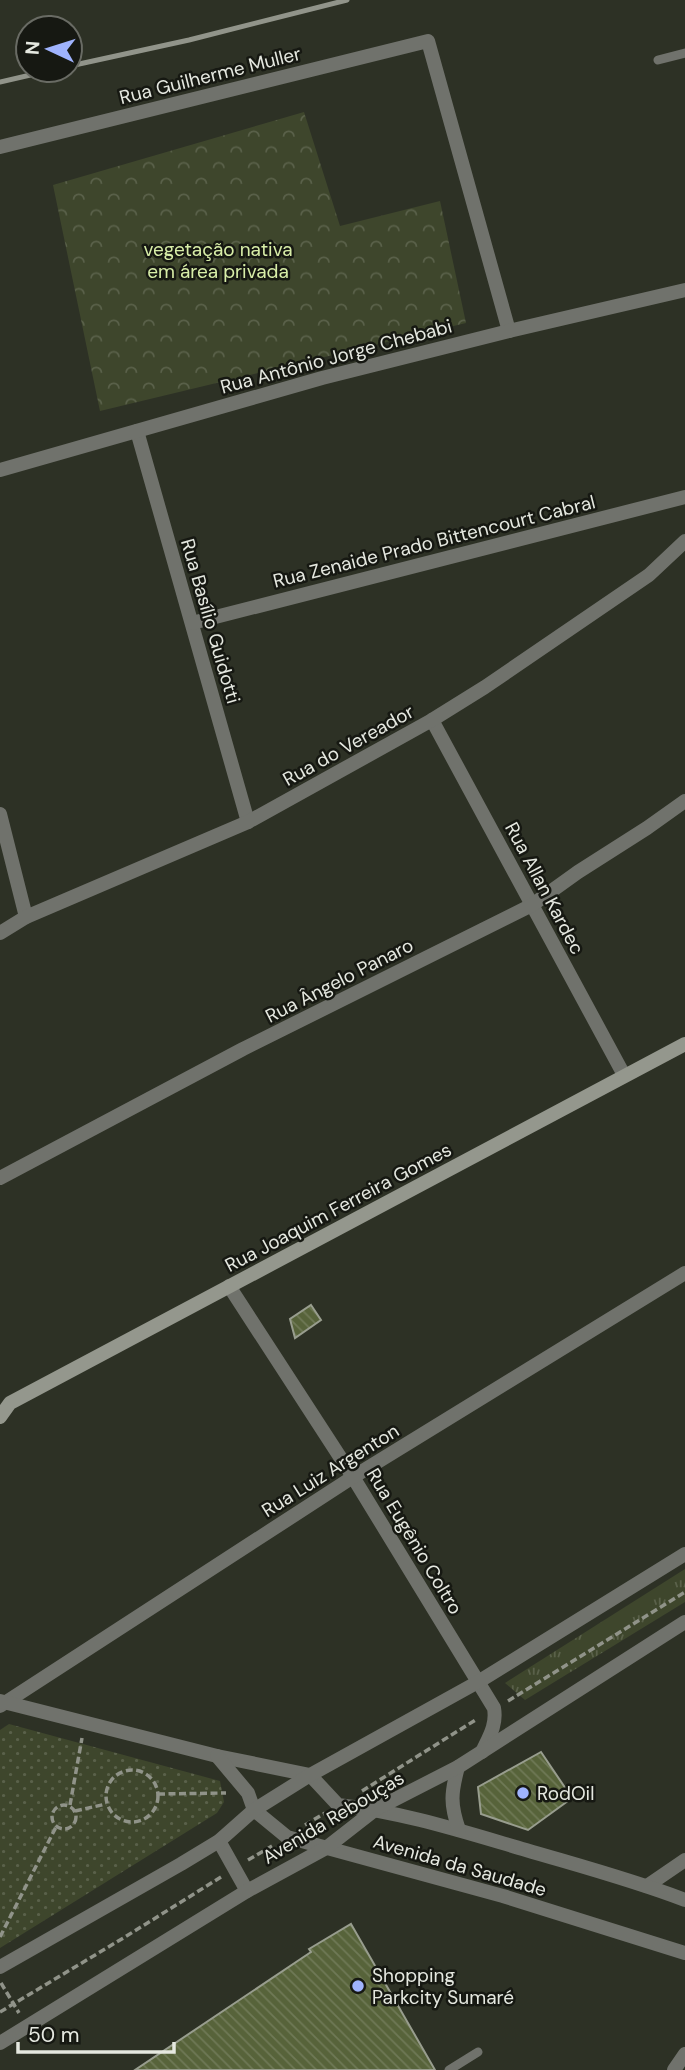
<svg xmlns="http://www.w3.org/2000/svg" width="685" height="2070" font-family="'DM Sans',sans-serif">
  <defs>
    <pattern id="grass-tufts" width="24" height="20" patternUnits="userSpaceOnUse" patternTransform="scale(1.75)"><rect width="24" height="20" fill="#3e462c"/><path d="M3 7l-1-3M5 7V3M7 7l1-3M15 17l-1-3M17 17v-4M19 17l1-3" fill="none" stroke="#5a614a"/></pattern>
    <pattern id="forest-crowns" width="20" height="18" patternUnits="userSpaceOnUse" patternTransform="scale(1.75)"><rect width="20" height="18" fill="#3e462c"/><path d="M2 6a3 3 0 1 1 6 0M12 15a3 3 0 1 1 6 0" fill="none" stroke="#5a614a"/></pattern>
    <pattern id="park-dots" width="8" height="8" patternUnits="userSpaceOnUse" patternTransform="scale(1.75)"><rect width="8" height="8" fill="#3e462c"/><path d="M2 2h.1M6 6h.1" fill="none" stroke="#5a614a" stroke-width="1.8" stroke-linecap="round"/></pattern>
    <pattern id="building-back-hatch" width="6" height="6" patternUnits="userSpaceOnUse" patternTransform="scale(1.75)"><rect width="6" height="6" fill="#57633a"/><path d="M-1 5l2 2M0 0l6 6M5-1l2 2" fill="none" stroke="#6f7956"/></pattern>
  </defs>
  <rect width="100%" height="100%" fill="#2d3125"/>
  <polygon fill="url(#grass-tufts)" points="685,1569 685,1602 525,1700 505,1683"/>
  <polygon fill="url(#forest-crowns)" points="304,112 340,226 440,201 466,323 100,411 53,185"/>
  <polygon fill="url(#park-dots)" points="9,1724 220,1781 224,1802 217,1813 0,1948 0,1730"/>
  <g fill="url(#building-back-hatch)" stroke="#989d8e" stroke-width="2">
    <polygon points="311,1305 321,1320 295,1338 290,1319"/>
    <polygon points="541,1752 572,1798 528,1830 481,1814 478,1787"/>
    <polygon points="351,1924 435,2070 135,2070 311,1952 309,1949"/>
  </g>
  <g fill="none" stroke-linecap="round" stroke-linejoin="round">
    <g stroke="#909389" stroke-width="3.5" stroke-dasharray="7 3.5" stroke-linecap="butt">
      <polyline points="508,1701 685,1592"/>
      <circle cx="132" cy="1796" r="26"/>
      <polyline points="362,1791 477,1719"/>
      <polyline points="158,1794 226,1793"/>
      <circle cx="64" cy="1817" r="12"/>
      <polyline points="70,1805 82,1738"/>
      <polyline points="75,1811 106,1804"/>
      <polyline points="305,1825 325,1813"/>
      <polyline points="248,1860 272,1846"/>
      <polyline points="0,1937 56,1827"/>
      <polyline points="1,1983 19,2013"/>
      <polyline points="0,2012 125,1937 221,1877"/>
    </g>
    <g stroke="#70726c" stroke-width="9">
      <polyline points="658,60 685,53"/>
      <polyline points="449,2070 478,2052"/>
    </g>
    <g stroke="#70726c" stroke-width="14">
      <polyline points="0,147 428,41 509,331"/>
      <polyline points="137,431 248,822"/>
      <polyline points="0,470 322,378 509,331 685,290"/>
      <polyline points="192,623 685,497"/>
      <polyline points="432,720 624,1075"/>
      <polyline points="0,814 26,917"/>
      <polyline points="0,933 26,917 248,822 432,720 485,687 649,575 685,541"/>
      <polyline points="0,1178 243,1049 532,905 578,872 647,828 685,801"/>
      <path d="M229,1286L353,1477L494,1708C497,1725 489,1737 482,1752"/>
      <polyline points="0,1706 353,1477 685,1273"/>
      <polyline points="647,1886 685,1860"/>
      <polyline points="674,2070 685,2054"/>
    </g>
    <g stroke="#70726c" stroke-width="14">
      <path d="M0,1701L217,1756L310,1775L338,1805C403,1812 464,1832 526,1850C580,1866 633,1880 685,1900"/>
      <polyline points="217,1756 248,1793 254,1810 287,1837 503,1896 685,1953"/>
      <path d="M458,1767C451,1793 450,1804 459,1830"/>
      <polyline points="219,1841 247,1891"/>
      <polyline points="0,1967 181,1864 219,1841 254,1810 310,1775 478,1682 685,1554"/>
      <polyline points="0,2043 247,1891 326,1848 376,1809 458,1767 685,1622"/>
    </g>
    <polyline stroke="#94978d" stroke-width="14" points="0,1417 10,1403 685,1044"/>
    <g stroke="#91948a" stroke-width="5">
      <polyline points="70,66 189,40 347,0"/>
      <polyline points="0,82 52,70"/>
    </g>
  </g>
  <g fill="#9fb3fd" stroke="#161812" stroke-width="2.5">
    <circle cx="523" cy="1793" r="7"/>
    <circle cx="358" cy="1986" r="7"/>
  </g>
  <g text-anchor="middle" stroke-width="5" stroke-linejoin="round" paint-order="stroke">
    <g font-size="19" fill="#e5e8e0" stroke="#161812">
      <text transform="translate(210 75) rotate(-14)" y="7">Rua Guilherme Muller</text>
      <text transform="translate(336 356) rotate(-15)" y="7">Rua Antônio Jorge Chebabi</text>
      <text transform="translate(434 541) rotate(-14)" y="7">Rua Zenaide Prado Bittencourt Cabral</text>
      <text transform="translate(211 621) rotate(74)" y="7">Rua Basílio Guidotti</text>
      <text transform="translate(348 745) rotate(-29)" y="7">Rua do Vereador</text>
      <text transform="translate(545 888) rotate(62)" y="7">Rua Allan Kardec</text>
      <text transform="translate(339 980) rotate(-27)" y="7">Rua Ângelo Panaro</text>
      <text transform="translate(338 1207) rotate(-28)" y="7">Rua Joaquim Ferreira Gomes</text>
      <text transform="translate(330 1470) rotate(-32)" y="7">Rua Luiz Argenton</text>
      <text transform="translate(415 1541) rotate(59)" y="7">Rua Eugênio Coltro</text>
      <text transform="translate(333 1817) rotate(-31)" y="7">Avenida Rebouças</text>
      <text transform="translate(460 1865) rotate(16)" y="7">Avenida da Saudade</text>
    </g>
    <g font-size="19" fill="#d8eea8" stroke="#161812">
      <text x="218" y="256">vegetação nativa<tspan x="218" dy="22">em área privada</tspan></text>
    </g>
    <g font-size="19" fill="#e5e8e0" stroke="#161812" text-anchor="start">
      <text x="537" y="1800">RodOil</text>
      <text x="372" y="1982">Shopping<tspan x="372" dy="22">Parkcity Sumaré</tspan></text>
    </g>
  </g>
  <g transform="translate(49 49) rotate(274)"><circle r="33" fill="#161812" stroke="#696b64" stroke-width="2"/>
  <path d="M0-5L12 26L0 18L-12 26Z" fill="#9fb3fd"/>
  <text y="-10" font-size="19" font-weight="bold" text-anchor="middle" fill="#e5e8e0">N</text>
  </g>
  <path d="M18 2042v10h156v-10" fill="none" stroke="#e5e8e0" stroke-width="3.5"/>
  <text x="28" y="2042" font-size="21" fill="#e5e8e0" stroke="#161812" stroke-width="5" paint-order="stroke">50 m</text>
</svg>
